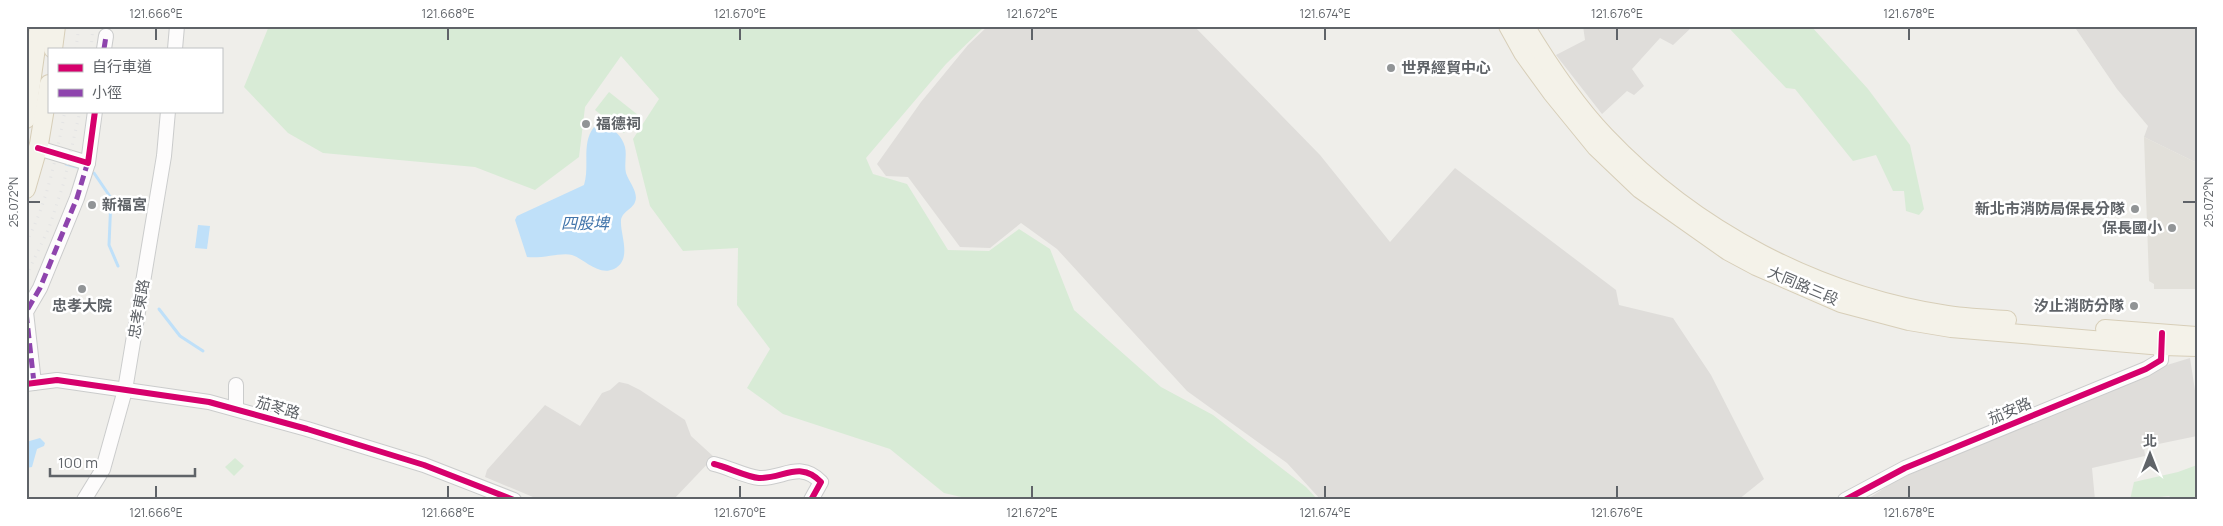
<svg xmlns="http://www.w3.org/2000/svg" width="2223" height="526" font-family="Manrope,'Noto Sans TC',sans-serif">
  <rect width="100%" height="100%" fill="#efeeea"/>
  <g fill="#dfddda">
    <polygon points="988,26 1194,26 1320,155 1390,242 1455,168 1616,290 1619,305 1673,318 1711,375 1764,479 1738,500 1321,500 1287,463 1187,391 1057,249 1021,223 990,248 960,247 908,177 886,176 877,164 921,102 968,45"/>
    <polygon points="1583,26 1693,26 1673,45 1660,38 1632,69 1644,86 1634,95 1627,91 1602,114 1556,55 1585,40"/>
    <polygon points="2074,26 2197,26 2197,163 2144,137 2148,126 2117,89"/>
    <polygon points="2190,358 2196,397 2197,436 2144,447 2145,456 2092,468 2095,500 1866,500 1897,480 2154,369"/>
    <polygon points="619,382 628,384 640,390 685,420 691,436 714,457 673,500 540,500 485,477 487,470 545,405 580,426 602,393 610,390"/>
  </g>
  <polygon fill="#e2e0da" points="2144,137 2197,163 2197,289 2154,289 2154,284 2149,281"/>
  <g fill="#d8ebd6">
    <polygon points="269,26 985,26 946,64 866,158 873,174 907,184 948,250 989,251 1019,229 1050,249 1074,310 1161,387 1213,415 1306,487 1318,500 974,500 944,493 890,449 783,414 747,388 770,349 737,305 738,248 683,251 650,206 633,139 659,99 621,56 585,107 579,157 535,190 475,167 323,153 288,133 244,87"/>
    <polygon points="1727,26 1811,26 1868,89 1910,145 1924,209 1919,215 1906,211 1904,191 1893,191 1876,155 1853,161 1795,89 1786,88"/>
    <polygon points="609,92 638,115 624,133 595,110"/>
    <polygon points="235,458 244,466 234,476 225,467"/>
    <polygon points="2197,465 2197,500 2174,500 2169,496 2130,500 2134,482 2178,472"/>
  </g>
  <g fill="#bfe0f9">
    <path d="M605,125C614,129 622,136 625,147C627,155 624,165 626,173C629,182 639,193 635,202C632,210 620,212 621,223C621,237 632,260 614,269C598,276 586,260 572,255C562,252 542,259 527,257L515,220L517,216L584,185C590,166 581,143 594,127Z"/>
    <polygon points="198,225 210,226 207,249 195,248"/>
    <polygon points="40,438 45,443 44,446 37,449 32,467 26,468 26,442"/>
  </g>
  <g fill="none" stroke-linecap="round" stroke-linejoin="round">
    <g stroke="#bfe0f9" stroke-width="3">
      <polyline points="66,164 77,167"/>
      <polyline points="94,173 111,198 109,245 118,266"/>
      <polyline points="159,309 180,336 203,351"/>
    </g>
    <g stroke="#cbcccc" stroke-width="16">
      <g id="minor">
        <polyline points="104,49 106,36"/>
        <polyline points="175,49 177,26"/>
        <polyline points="38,148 88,163"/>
        <polyline points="34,383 26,312 40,288 77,198 88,163 95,111"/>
        <polyline points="26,384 57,380 209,402 307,429 424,465 514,500"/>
        <polyline points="236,385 236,409"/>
        <path d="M714,464C727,467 747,477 759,478C783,479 800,460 821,482L811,500"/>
        <polyline points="84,500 103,469 125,390 164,156 168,111"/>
        <polyline points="1845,500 1905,468 2146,369 2161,360 2162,336"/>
      </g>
    </g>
    <g stroke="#d7ceb8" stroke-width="20">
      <g id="major">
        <polyline points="1508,26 1523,53 1552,93 1596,147 1640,189 1728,251 1756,266 1841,303 1909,321 1951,328 2163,346 2197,347"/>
        <path d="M1525,26C1548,64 1574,104 1605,136C1695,231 1817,295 1947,315C1967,318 1987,319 2007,320"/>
        <polyline points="53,49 56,26"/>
        <polyline points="26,119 39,26"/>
        <polyline points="26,189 39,144 49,84"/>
        <polyline points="2105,329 2196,336"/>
      </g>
    </g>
    <use href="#minor" stroke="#fdfcfc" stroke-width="14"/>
    <use href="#major" stroke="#f4f2e9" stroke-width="18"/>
    <g stroke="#e4e4e4" stroke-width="3" stroke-dasharray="1 6" stroke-linecap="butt">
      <polyline points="76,49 79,26"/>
      <polyline points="91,49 93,26"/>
      <path d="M26,243C48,201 56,157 65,111"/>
      <polyline points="26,276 49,228 64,182 80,111"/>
    </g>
    <g stroke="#8e44ad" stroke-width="5" stroke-dasharray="10 5" stroke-linecap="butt">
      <polyline points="104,49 106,36"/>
      <polyline points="34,383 26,312 40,288 77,198 89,158"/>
    </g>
    <g stroke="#fff" stroke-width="9">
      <g id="cycleway">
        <polyline points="38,148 88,163 95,111"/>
        <polyline points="26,384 57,380 209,402 307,429 424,465 514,500"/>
        <path d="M714,464C727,467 747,477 759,478C783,479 800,460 821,482L811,500"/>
        <polyline points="1845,500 1905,468 2146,369 2161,360 2162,333"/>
      </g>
    </g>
    <use href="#cycleway" stroke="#d6006c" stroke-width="6"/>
  </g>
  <path fill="none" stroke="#5f6368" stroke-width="2" d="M156,28V40M448,28V40M740,28V40M1032,28V40M1325,28V40M1617,28V40M1909,28V40M28,202H40M2183,202H2196M156,486V498M448,486V498M740,486V498M1032,486V498M1325,486V498M1617,486V498M1909,486V498"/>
  <g fill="#919496" stroke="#fff" stroke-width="2">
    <circle cx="1391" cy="68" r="5"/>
    <circle cx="586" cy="124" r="5"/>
    <circle cx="92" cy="205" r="5"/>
    <circle cx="2135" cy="209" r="5"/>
    <circle cx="2172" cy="228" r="5"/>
    <circle cx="82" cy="289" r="5"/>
    <circle cx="2134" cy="306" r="5"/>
  </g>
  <g text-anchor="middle" stroke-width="5" stroke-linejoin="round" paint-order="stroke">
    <g font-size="15" font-weight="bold" fill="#5f6368" stroke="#fff" text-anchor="start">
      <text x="1401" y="73">世界經貿中心</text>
      <text x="596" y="129">福德祠</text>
      <text x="102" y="210">新福宮</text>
      <text x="2125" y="214" text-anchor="end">新北市消防局保長分隊</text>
      <text x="2162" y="233" text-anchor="end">保長國小</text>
      <text x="82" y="311" text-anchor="middle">忠孝大院</text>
      <text x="2124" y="311" text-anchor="end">汐止消防分隊</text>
    </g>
    <g font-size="15" fill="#5f6368" stroke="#fff">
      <text transform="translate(1803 286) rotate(23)" y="5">大同路三段</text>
      <text transform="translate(139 309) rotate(-80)" y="5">忠孝東路</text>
      <text transform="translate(278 408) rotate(16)" y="5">茄苳路</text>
      <text transform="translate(2010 411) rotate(-23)" y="5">茄安路</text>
    </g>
    <g font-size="16" font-style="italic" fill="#4174aa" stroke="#fff">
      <text x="585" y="229">四股埤</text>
    </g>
  </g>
  <rect width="2223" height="526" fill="none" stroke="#ffffff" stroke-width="55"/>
  <rect x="48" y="48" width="175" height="65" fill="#ffffff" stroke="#bfc1c3"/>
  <rect x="58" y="64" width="25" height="8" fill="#d6006c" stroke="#bfc1c3"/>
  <text x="92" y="72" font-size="15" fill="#5f6368">自行車道</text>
  <rect x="58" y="89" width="25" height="8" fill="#8e44ad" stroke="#bfc1c3"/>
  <text x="92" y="98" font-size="15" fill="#5f6368">小徑</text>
  <g transform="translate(2150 454)" stroke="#ffffff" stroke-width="4" paint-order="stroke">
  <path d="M0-4L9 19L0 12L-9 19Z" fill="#5f6368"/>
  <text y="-8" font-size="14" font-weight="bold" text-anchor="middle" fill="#5f6368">北</text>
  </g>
  <path d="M50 468v8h145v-8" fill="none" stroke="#5f6368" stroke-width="2.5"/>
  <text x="58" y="468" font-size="15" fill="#5f6368" stroke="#ffffff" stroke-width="4" paint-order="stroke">100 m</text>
  <rect x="28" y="28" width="2168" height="470" fill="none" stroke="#5f6368" stroke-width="2"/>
  <g font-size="12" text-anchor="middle" fill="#5f6368">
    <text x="156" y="18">121.666°E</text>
    <text x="448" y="18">121.668°E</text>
    <text x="740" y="18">121.670°E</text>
    <text x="1032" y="18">121.672°E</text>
    <text x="1325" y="18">121.674°E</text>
    <text x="1617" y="18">121.676°E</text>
    <text x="1909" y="18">121.678°E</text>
    <text transform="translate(14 202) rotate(-90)" y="4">25.072°N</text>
    <text transform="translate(2209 202) rotate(-90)" y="4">25.072°N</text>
    <text x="156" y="517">121.666°E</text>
    <text x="448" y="517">121.668°E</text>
    <text x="740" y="517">121.670°E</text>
    <text x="1032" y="517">121.672°E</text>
    <text x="1325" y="517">121.674°E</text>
    <text x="1617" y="517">121.676°E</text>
    <text x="1909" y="517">121.678°E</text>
  </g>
</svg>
